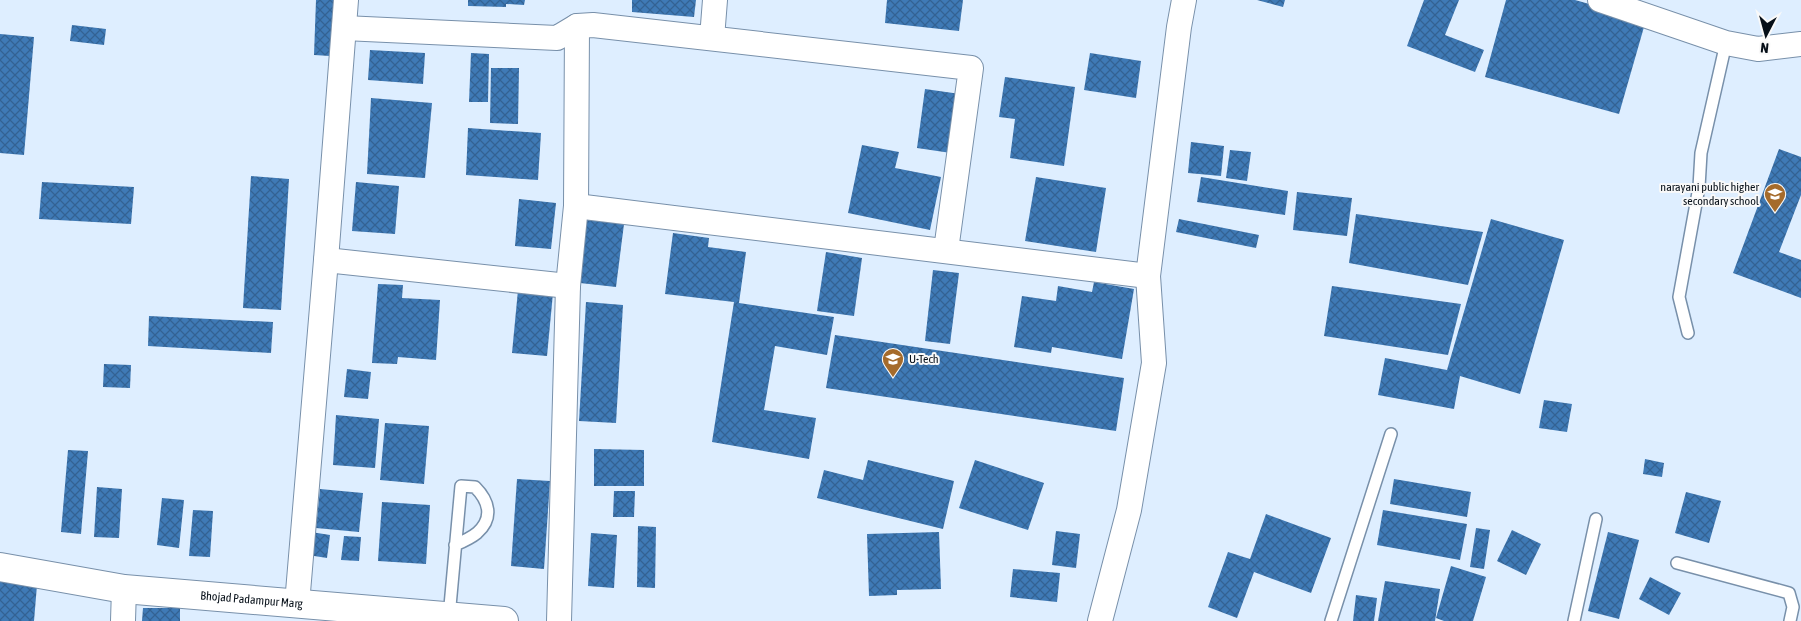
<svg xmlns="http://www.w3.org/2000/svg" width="1801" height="621" font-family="'Asap Condensed',sans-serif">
  <defs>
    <pattern id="building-cross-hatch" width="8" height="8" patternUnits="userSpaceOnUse" patternTransform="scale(1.25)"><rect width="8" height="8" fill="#3f7ab6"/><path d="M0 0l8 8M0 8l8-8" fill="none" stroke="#336293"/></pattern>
  </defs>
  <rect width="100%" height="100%" fill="#deeeff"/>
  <g fill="url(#building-cross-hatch)">
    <polygon points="316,0 334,0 330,56 314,55"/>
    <polygon points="468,0 525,0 524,5 506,4 506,7 468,6"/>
    <polygon points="632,0 696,0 694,17 632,12"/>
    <polygon points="887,0 963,0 959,31 885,23"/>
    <polygon points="1257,0 1285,0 1283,7"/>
    <polygon points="1424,0 1459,0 1445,35 1484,50 1475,72 1407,46"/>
    <polygon points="1506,0 1575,0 1646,20 1619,114 1485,77"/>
    <polygon points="72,25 106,29 104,45 70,41"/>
    <polygon points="0,34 34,37 24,155 0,153"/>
    <polygon points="370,50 425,53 423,84 368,80"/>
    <polygon points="471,53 489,54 488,102 469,102"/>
    <polygon points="1090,53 1141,61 1136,98 1084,90"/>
    <polygon points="491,68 519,68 518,124 490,123"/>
    <polygon points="1005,77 1075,87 1064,166 1010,158 1015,119 999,117"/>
    <polygon points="925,89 960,94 951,153 917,148"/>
    <polygon points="371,98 432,103 425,178 367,174"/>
    <polygon points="468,128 541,133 538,180 466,175"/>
    <polygon points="1191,142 1224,146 1221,176 1188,173"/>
    <polygon points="862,145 899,152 895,168 941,177 930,230 848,213"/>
    <polygon points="1779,149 1801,157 1801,195 1779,252 1801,260 1801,298 1733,273"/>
    <polygon points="1230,150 1251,152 1247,181 1226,178"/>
    <polygon points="251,176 289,179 281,310 243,308"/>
    <polygon points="1036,177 1106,188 1096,252 1025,241"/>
    <polygon points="1201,177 1288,191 1285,215 1197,202"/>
    <polygon points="42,182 134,187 131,224 39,219"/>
    <polygon points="356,182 399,186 395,234 352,231"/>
    <polygon points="1297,192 1352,198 1347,236 1293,230"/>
    <polygon points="519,199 556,203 551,249 515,246"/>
    <polygon points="1356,214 1483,232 1468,285 1349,263"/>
    <polygon points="1179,219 1259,235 1256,248 1176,232"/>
    <polygon points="1491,219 1564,240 1520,394 1460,376 1454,409 1378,395 1385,358 1447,370"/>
    <polygon points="587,220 624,224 616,287 580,283"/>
    <polygon points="673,233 709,238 708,247 746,252 739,303 834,317 827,355 775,346 764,410 816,418 809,459 712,442 734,302 665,294"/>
    <polygon points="826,252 862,258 854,316 817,311"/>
    <polygon points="933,270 959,273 950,344 925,341"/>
    <polygon points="1094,282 1134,289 1122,359 1052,347 1051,353 1014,347 1022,296 1056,301 1058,286 1092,292"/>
    <polygon points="378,284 403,285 402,298 440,300 436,360 398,357 397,364 372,363"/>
    <polygon points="1332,286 1461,304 1448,355 1324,336"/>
    <polygon points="518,290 553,293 547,356 512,353"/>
    <polygon points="586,302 623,305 616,423 579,421"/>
    <polygon points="149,316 273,322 271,353 148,346"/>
    <polygon points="835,335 1124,378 1116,431 826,388"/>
    <polygon points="104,364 131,365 130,388 103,387"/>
    <polygon points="347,369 371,372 368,399 344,397"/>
    <polygon points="1544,400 1572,404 1567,432 1539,428"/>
    <polygon points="336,415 379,419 375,468 333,465"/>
    <polygon points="385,423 429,426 424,484 380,480"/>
    <polygon points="594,449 644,450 644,486 594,486"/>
    <polygon points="68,450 88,451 81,534 61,532"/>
    <polygon points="1645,459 1664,463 1662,477 1643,474"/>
    <polygon points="868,460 954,481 943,529 817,498 824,470 863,480"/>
    <polygon points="975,460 1044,483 1028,530 959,508"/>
    <polygon points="517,479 550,481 544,569 511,566"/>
    <polygon points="1394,479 1471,492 1467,517 1390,504"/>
    <polygon points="97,487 122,489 119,538 94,537"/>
    <polygon points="320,489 363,493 359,532 316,528"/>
    <polygon points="614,491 635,491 634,517 613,517"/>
    <polygon points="1686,492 1721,501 1709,543 1675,533"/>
    <polygon points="162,498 184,500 179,548 157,545"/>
    <polygon points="382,502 430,505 426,564 378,561"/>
    <polygon points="193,510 213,511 210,557 189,556"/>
    <polygon points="1383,510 1467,524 1460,560 1377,545"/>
    <polygon points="1266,514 1331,538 1311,593 1254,572 1237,618 1208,607 1228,552 1250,559"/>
    <polygon points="638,526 656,527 655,588 637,587"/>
    <polygon points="1476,528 1490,530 1484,569 1470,567"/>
    <polygon points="1512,530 1541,544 1526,575 1497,561"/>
    <polygon points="1056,531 1080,534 1076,568 1052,565"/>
    <polygon points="311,532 330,535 327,558 308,555"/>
    <polygon points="939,532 941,589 897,590 897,595 869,596 867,534"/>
    <polygon points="1608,532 1639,540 1619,619 1588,611"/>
    <polygon points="591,533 617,535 614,588 588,586"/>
    <polygon points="344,536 361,537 359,561 341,560"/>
    <polygon points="1451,566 1486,577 1473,621 1444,621 1436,618"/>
    <polygon points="1013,569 1060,573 1057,602 1010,597"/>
    <polygon points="1650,577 1681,593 1669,615 1639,599"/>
    <polygon points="0,581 37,585 34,621 0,621"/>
    <polygon points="1385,581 1440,589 1435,621 1378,621"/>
    <polygon points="1356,595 1377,598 1374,621 1353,621"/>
    <polygon points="143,608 180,608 180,621 142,621"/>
  </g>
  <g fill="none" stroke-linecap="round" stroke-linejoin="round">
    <g stroke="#7890aa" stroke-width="14">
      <g id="service">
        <polyline points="1688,333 1679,297 1699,187 1701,153 1726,43"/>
        <polyline points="1677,563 1789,593 1793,607 1790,621"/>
        <path d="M449,617L461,486L475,487C489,501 494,518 477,533C471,538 462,542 455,545"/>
        <polyline points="1331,621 1391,434"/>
        <polyline points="1574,621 1596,519"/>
      </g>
    </g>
    <g stroke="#7890aa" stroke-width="26">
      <g id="minor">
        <polyline points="1600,0 1726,43 1758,49 1801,44"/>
        <polyline points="344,28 557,38 577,26 593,25 971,68 946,250"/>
        <polyline points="712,38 715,0"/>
        <polyline points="576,206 1148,276"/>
        <polyline points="326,260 568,286"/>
        <polyline points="297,604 326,260 346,0"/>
        <polyline points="123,621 124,589"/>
        <polyline points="559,621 568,286 576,206 577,26"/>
        <polyline points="1100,621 1129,510 1154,363 1148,276 1179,27 1184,0"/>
      </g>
    </g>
    <g stroke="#7890aa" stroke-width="30">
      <g id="tertiary">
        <path id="s1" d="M0,567L124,589L504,621"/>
      </g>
    </g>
    <use href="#service" stroke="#fff" stroke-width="11"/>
    <use href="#minor" stroke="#fff" stroke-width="24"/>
    <use href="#tertiary" stroke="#fff" stroke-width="28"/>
  </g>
  <defs>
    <g id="school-pin" transform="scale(1.125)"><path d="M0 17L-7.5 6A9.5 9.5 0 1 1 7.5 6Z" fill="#a56b2b" stroke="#f9f9f9"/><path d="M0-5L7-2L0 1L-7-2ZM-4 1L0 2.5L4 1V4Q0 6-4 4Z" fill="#fff"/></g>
    <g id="university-pin" transform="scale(1.125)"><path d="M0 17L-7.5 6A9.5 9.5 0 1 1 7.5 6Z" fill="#a56b2b" stroke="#f9f9f9"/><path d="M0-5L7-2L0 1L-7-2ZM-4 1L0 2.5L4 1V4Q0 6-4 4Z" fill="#fff"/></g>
  </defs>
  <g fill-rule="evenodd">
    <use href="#school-pin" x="1775" y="194"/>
    <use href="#university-pin" x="893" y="359"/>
  </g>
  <g text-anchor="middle" stroke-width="4" stroke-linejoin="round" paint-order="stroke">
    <g font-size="12" fill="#060f18" stroke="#f9f9f9" text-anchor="end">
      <text x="1759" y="191">narayani public higher<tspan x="1759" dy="14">secondary school</tspan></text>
      <text x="909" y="363" text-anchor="start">U-Tech</text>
    </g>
    <g font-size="12" fill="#060f18" stroke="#f9f9f9">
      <text dy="4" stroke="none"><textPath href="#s1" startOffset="254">Bhojad Padampur Marg</textPath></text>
    </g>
  </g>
  <g transform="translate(1766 35) rotate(186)" stroke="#f9f9f9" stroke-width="4" paint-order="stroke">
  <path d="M0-4L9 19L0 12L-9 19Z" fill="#060f18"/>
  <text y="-8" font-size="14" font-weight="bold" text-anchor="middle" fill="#060f18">N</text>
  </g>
</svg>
